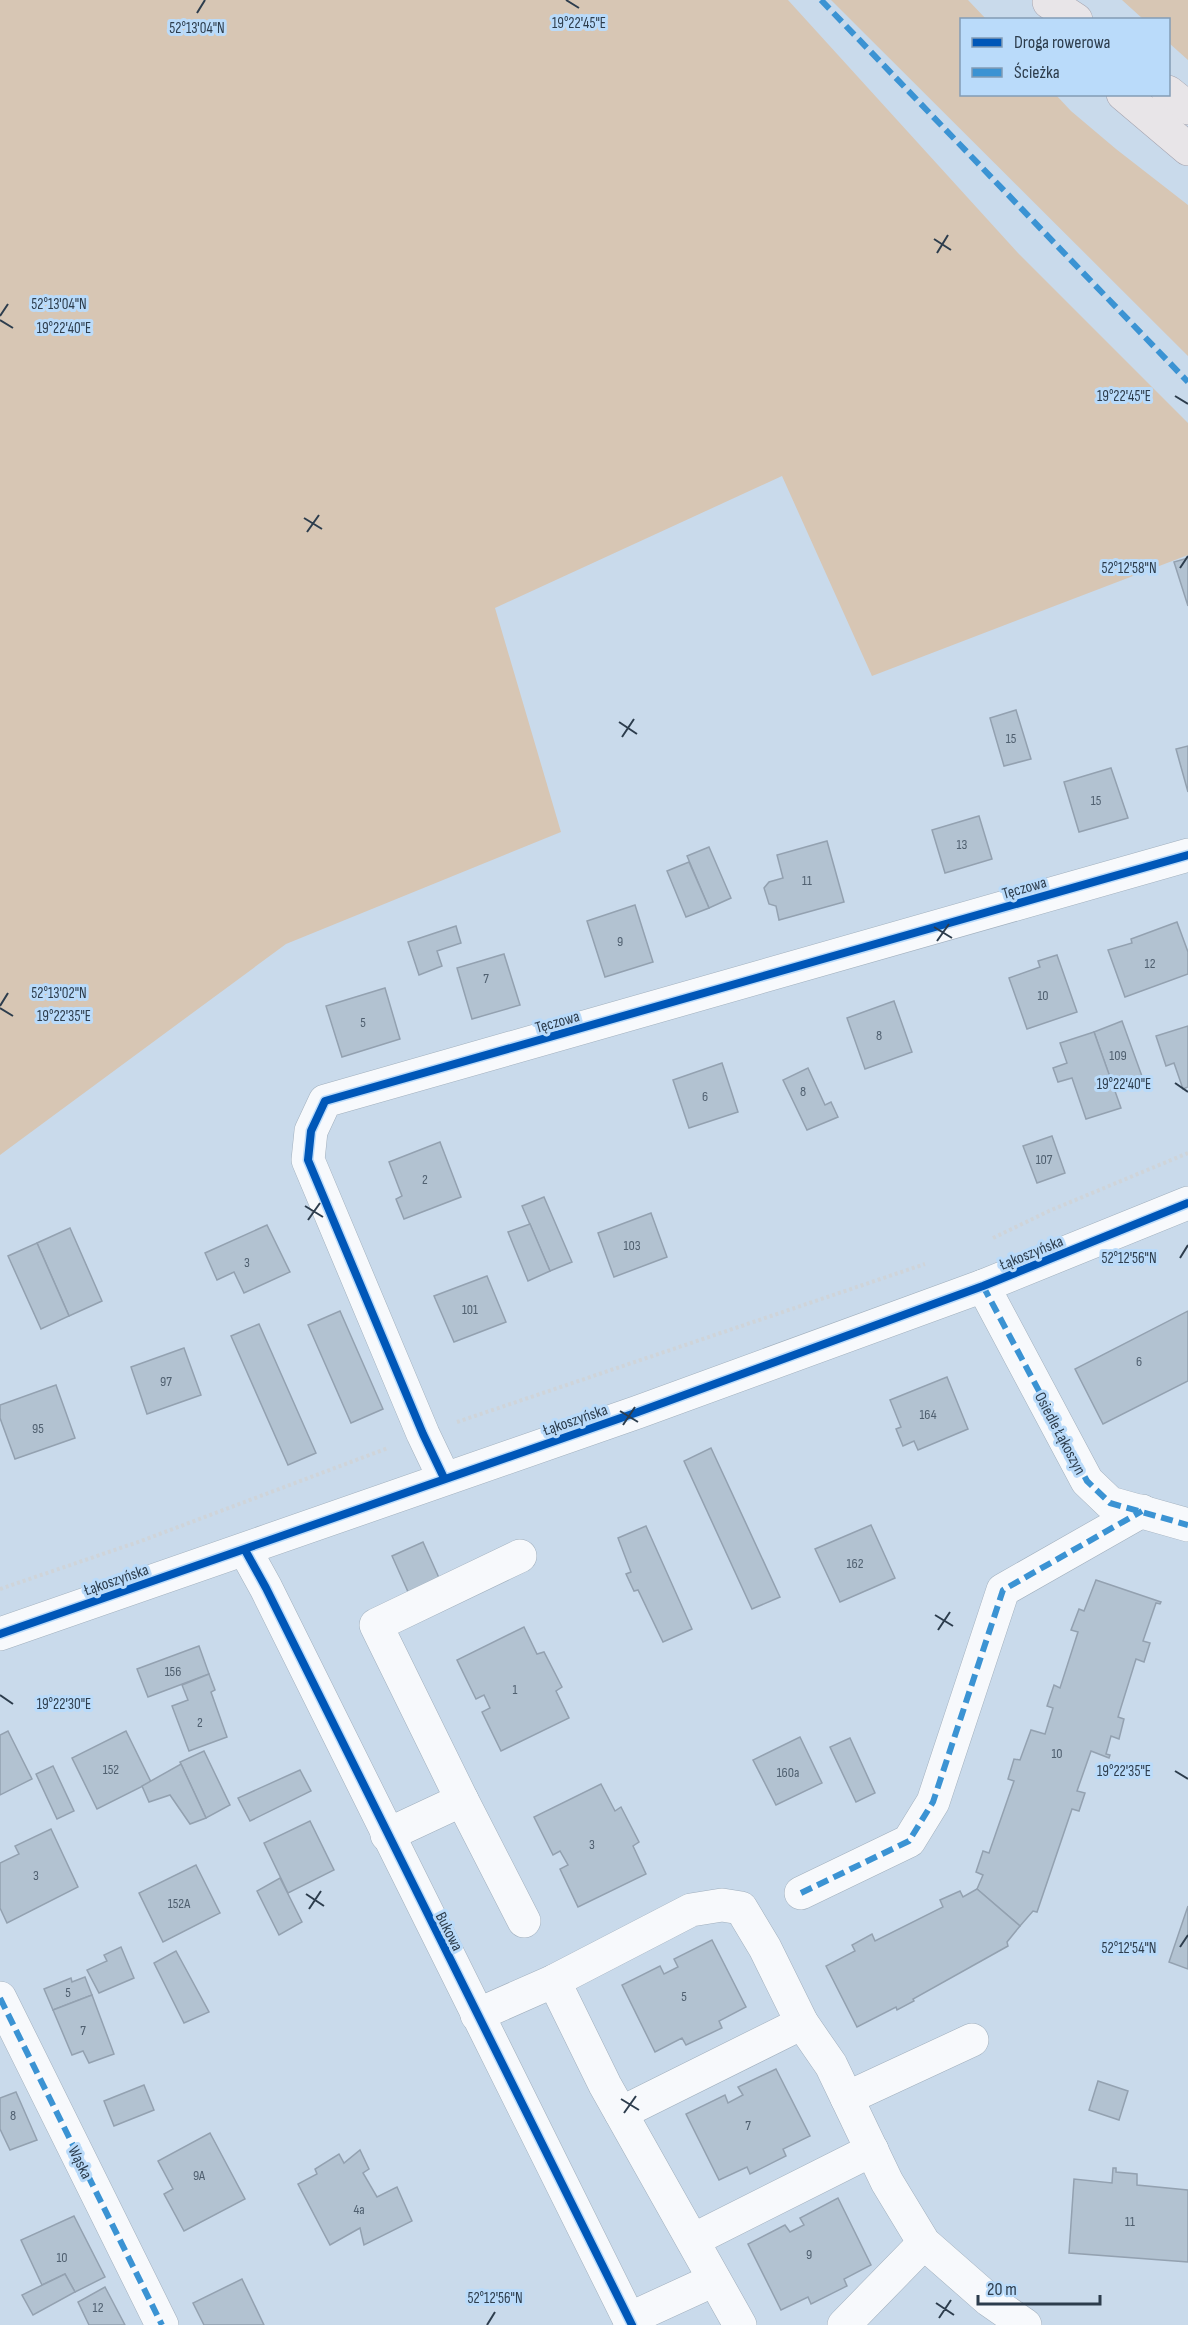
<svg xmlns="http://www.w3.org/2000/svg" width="1188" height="2325" font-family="'Sofia Sans Condensed',sans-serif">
  <rect width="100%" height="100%" fill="#c9daeb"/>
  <g fill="#d7c6b4">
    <polygon points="0,0 788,0 1018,253 1188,423 1188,555 872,676 782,476 495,608 561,832 286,944 0,1155"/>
    <polygon points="831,0 968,0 986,19 962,20 962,94 1056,95 1071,111 1116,149 1188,205 1188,356"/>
    <polygon points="1122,0 1188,0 1188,60 1169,43 1168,20 1143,19"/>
  </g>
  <g fill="#b2c2d1" stroke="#93a1b0" stroke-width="1.5">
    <polygon points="1188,558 1188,606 1174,562"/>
    <polygon points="1016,710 1031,759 1004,766 990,718"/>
    <polygon points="1188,746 1188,792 1176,749"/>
    <polygon points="1111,768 1128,818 1079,832 1064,782"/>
    <polygon points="979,816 992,859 945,873 932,830"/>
    <polygon points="827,841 844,902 779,920 776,906 769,904 764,888 769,882 783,878 777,855"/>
    <polygon points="709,847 731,898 709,908 687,856"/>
    <polygon points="689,862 709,908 686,917 667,871"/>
    <polygon points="635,905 653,962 605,977 587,921"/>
    <polygon points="1177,922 1188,952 1188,974 1125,997 1108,950 1132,943 1131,939"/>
    <polygon points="456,926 461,943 437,951 442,966 419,975 408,942"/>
    <polygon points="504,954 520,1005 472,1019 457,968"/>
    <polygon points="1057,955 1077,1012 1027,1029 1009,978 1040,967 1038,961"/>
    <polygon points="385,988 400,1039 342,1057 326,1006"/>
    <polygon points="894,1001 912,1052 865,1069 847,1018"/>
    <polygon points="1122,1021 1143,1079 1114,1089 1094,1032"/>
    <polygon points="1188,1026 1188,1087 1183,1089 1174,1063 1166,1066 1156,1036"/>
    <polygon points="1094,1032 1121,1108 1086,1119 1072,1078 1058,1082 1053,1068 1067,1063 1060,1043"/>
    <polygon points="722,1063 738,1112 689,1128 673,1080"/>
    <polygon points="808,1068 825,1105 831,1102 838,1117 807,1130 783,1080"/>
    <polygon points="1052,1136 1065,1173 1037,1183 1023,1146"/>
    <polygon points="440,1142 461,1197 404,1219 396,1199 402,1196 389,1162"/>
    <polygon points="544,1197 572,1262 550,1271 522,1206"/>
    <polygon points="651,1213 667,1257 614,1277 598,1233"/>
    <polygon points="530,1224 550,1271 528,1281 508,1232"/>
    <polygon points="267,1225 290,1272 244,1293 234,1272 217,1280 205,1253"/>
    <polygon points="70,1228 102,1301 69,1316 37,1243"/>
    <polygon points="37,1243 69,1316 41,1329 8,1256"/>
    <polygon points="487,1276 506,1322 454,1342 434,1296"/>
    <polygon points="340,1311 383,1409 351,1423 308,1325"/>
    <polygon points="1188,1311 1188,1381 1103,1424 1075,1369"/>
    <polygon points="259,1324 316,1453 288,1465 231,1336"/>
    <polygon points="184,1348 201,1395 147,1414 131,1367"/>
    <polygon points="947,1377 968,1429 918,1450 914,1441 903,1446 896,1429 901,1427 890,1400"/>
    <polygon points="56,1385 75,1438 15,1459 0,1418 0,1405"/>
    <polygon points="711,1448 780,1597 752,1609 684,1461"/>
    <polygon points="871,1525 895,1578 840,1602 815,1549"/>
    <polygon points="646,1526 692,1629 663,1642 638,1590 634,1591 626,1574 631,1572 618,1538"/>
    <polygon points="423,1542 440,1580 409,1594 392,1556"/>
    <polygon points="1096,1580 1161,1602 1160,1604 1156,1603 1143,1641 1150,1643 1144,1662 1136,1659 1118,1717 1124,1719 1119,1739 1111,1736 1106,1754 1110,1755 1109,1758 1091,1751 1077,1791 1085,1793 1079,1811 1072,1809 1037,1912 1033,1911 1020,1926 977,1889 983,1875 976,1872 983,1851 989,1853 1014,1781 1008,1779 1014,1759 1020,1760 1031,1730 1045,1734 1053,1708 1047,1706 1054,1685 1060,1688 1078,1632 1071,1630 1079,1609 1084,1611"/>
    <polygon points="524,1627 537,1654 544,1652 562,1687 556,1691 569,1718 501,1751 482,1712 490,1708 484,1695 476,1699 457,1660"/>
    <polygon points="199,1646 209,1674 148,1697 137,1669"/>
    <polygon points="209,1674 215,1690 211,1692 227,1737 189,1751 172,1706 188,1700 182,1685"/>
    <polygon points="8,1731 32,1779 0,1795 0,1735"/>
    <polygon points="126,1731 151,1782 97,1809 72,1758"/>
    <polygon points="800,1737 822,1783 776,1805 753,1760"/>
    <polygon points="850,1738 875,1793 856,1802 830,1747"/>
    <polygon points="204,1751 230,1805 206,1818 180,1762"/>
    <polygon points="181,1764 206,1818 190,1824 170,1795 149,1802 142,1786"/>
    <polygon points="53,1766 74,1811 57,1819 36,1774"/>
    <polygon points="300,1770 311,1791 250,1821 238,1798"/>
    <polygon points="601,1784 615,1811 621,1807 639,1842 633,1846 646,1874 578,1907 560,1869 568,1865 560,1851 553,1855 534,1817"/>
    <polygon points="310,1821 334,1870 288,1893 264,1843"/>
    <polygon points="51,1829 78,1887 7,1923 0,1908 0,1863 19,1854 15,1846"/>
    <polygon points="196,1865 220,1913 163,1942 139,1893"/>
    <polygon points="280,1878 302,1922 279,1935 257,1891"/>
    <polygon points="977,1889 1020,1926 1007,1942 1008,1946 913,1999 914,2001 897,2010 896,2007 857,2027 826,1966 855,1951 852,1945 872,1934 875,1941 943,1907 940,1900 960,1891 963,1897"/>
    <polygon points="1188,1906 1188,1969 1169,1962"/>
    <polygon points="712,1940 746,2007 719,2021 722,2028 686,2045 682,2038 655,2052 622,1985 660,1966 664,1974 678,1967 674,1959"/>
    <polygon points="121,1947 134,1978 99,1993 87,1970 107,1961 104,1955"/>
    <polygon points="176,1951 209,2012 184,2023 154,1963"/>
    <polygon points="85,1977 92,1995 53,2010 44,1989 71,1978 72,1982"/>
    <polygon points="92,1995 114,2054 89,2063 83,2051 72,2055 53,2010"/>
    <polygon points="776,2069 810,2136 783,2149 786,2156 750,2174 747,2167 719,2180 686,2114 725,2095 728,2103 743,2095 738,2087"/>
    <polygon points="1098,2081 1128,2091 1119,2120 1089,2110"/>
    <polygon points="144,2085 154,2110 114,2126 104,2101"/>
    <polygon points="16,2092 37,2140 10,2150 0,2129 0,2098"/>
    <polygon points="210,2133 245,2199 184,2231 164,2194 173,2189 158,2161"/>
    <polygon points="360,2150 369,2169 363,2173 377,2197 397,2187 412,2221 364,2245 360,2228 330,2245 298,2184 317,2174 315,2169 339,2154 344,2163"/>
    <polygon points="1113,2168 1116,2168 1116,2172 1137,2174 1137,2185 1188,2190 1188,2262 1069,2253 1074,2179 1112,2183"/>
    <polygon points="838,2198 871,2265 844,2279 847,2286 811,2304 808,2297 781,2310 748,2244 785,2225 790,2232 804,2225 800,2218"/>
    <polygon points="74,2216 105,2277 75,2292 65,2274 42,2285 21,2240"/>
    <polygon points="65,2274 75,2292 33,2315 22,2295"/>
    <polygon points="242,2279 264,2325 204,2325 193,2303"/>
    <polygon points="105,2287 125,2325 89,2325 78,2302"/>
  </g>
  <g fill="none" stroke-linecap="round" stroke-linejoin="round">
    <g stroke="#a0afbd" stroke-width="34">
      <g id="minor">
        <polyline points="983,1286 1087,1481 1110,1503 1188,1525"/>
        <polyline points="444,1478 423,1434 308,1160 311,1131 325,1101 1188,855"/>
        <polyline points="245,1550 266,1588 632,2325"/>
        <polyline points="0,1634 638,1412 983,1286 1188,1203"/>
        <polyline points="462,1800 376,1625 520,1556"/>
        <polyline points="387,1835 462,1800 524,1921"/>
        <polyline points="801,1893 909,1841 933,1802 1003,1590 1142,1511"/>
        <polyline points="554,1981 605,2085 740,2325"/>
        <polyline points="0,1998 162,2325"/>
        <polyline points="477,2015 554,1981 691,1910 722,1905 741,1908 765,1948 802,2023 831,2065 887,2182 924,2243 989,2300 1025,2325"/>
        <polyline points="847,2098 972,2040"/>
        <polyline points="621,2113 802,2023"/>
        <polyline points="693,2240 872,2150"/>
        <polyline points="629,2319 714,2280"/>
        <polyline points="844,2325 924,2243"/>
      </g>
    </g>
    <g stroke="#a5a4af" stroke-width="34">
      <g id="major">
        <polyline points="1049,2 1076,20"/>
        <polyline points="1168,92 1188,108"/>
        <polyline points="1123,94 1188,149"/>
      </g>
    </g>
    <g stroke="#cfd4d9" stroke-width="4" stroke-dasharray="3 3" stroke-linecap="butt">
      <polyline points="993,1238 1049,1211 1188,1153"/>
      <polyline points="457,1422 925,1264"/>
      <polyline points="0,1589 141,1541 388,1448"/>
    </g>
    <use href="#minor" stroke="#f7f9fc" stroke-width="33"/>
    <use href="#major" stroke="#e8e5e8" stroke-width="33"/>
    <g stroke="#3b93d3" stroke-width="6" stroke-dasharray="12 6" stroke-linecap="butt">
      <polyline points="821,0 1188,382"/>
      <polyline points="983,1286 1087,1481 1110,1503 1188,1525"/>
      <polyline points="801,1893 909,1841 933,1802 1003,1590 1142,1511"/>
      <polyline points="0,1998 162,2325"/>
    </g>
    <g stroke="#badbfa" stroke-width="11">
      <g id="cycleway">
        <polyline points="444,1478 423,1434 308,1160 311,1131 325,1101 1188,855"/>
        <polyline points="245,1550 266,1588 632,2325"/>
        <polyline points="0,1634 638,1412 983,1286 1188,1203"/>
      </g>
    </g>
    <use href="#cycleway" stroke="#0057b8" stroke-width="8"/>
  </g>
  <path fill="none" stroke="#2d3d4d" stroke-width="2" d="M566,0L579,8M197,13L205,0M934,239L951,250M937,253L948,235M0,316L8,304M0,320L13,328M1175,396L1188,404M304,518L322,529M307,532L319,515M1180,568L1188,556M619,722L637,734M622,737L634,719M934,927L952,938M937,941L949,924M0,1006L8,993M0,1008L13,1016M1175,1083L1188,1092M305,1206L323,1217M308,1220L320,1203M1180,1258L1188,1245M620,1411L638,1422M623,1425L635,1407M935,1615L953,1626M938,1630L950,1612M0,1695L13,1704M1175,1771L1188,1779M306,1894L324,1906M309,1909L321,1891M1180,1947L1188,1935M621,2099L639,2110M624,2113L636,2096M936,2303L954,2315M939,2318L951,2300M487,2325L495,2312"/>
  <g text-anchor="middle" stroke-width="6" stroke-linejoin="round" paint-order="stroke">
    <g font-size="14" fill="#506070">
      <text x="1011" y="743">15</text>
      <text x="1096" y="805">15</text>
      <text x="962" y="849">13</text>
      <text x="807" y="885">11</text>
      <text x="620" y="946">9</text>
      <text x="1150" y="968">12</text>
      <text x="486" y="983">7</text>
      <text x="1043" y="1000">10</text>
      <text x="363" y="1027">5</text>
      <text x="879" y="1040">8</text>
      <text x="1118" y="1060">109</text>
      <text x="803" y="1096">8</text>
      <text x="705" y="1101">6</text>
      <text x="1044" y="1164">107</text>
      <text x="425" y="1184">2</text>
      <text x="632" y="1250">103</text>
      <text x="247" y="1267">3</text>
      <text x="470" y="1314">101</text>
      <text x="1139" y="1366">6</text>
      <text x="166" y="1386">97</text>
      <text x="928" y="1419">164</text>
      <text x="38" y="1433">95</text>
      <text x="855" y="1568">162</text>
      <text x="173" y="1676">156</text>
      <text x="515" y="1694">1</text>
      <text x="200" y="1727">2</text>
      <text x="1057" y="1758">10</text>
      <text x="111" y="1774">152</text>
      <text x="788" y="1777">160a</text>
      <text x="592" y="1849">3</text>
      <text x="36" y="1880">3</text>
      <text x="179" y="1908">152A</text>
      <text x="68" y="1997">5</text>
      <text x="684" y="2001">5</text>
      <text x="83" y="2035">7</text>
      <text x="13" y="2120">8</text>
      <text x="748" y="2130">7</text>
      <text x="199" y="2180">9A</text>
      <text x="359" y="2214">4a</text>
      <text x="1130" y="2226">11</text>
      <text x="809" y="2259">9</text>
      <text x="62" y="2262">10</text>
      <text x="98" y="2312">12</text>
    </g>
    <g font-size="16" fill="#2d3d4d" stroke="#badbfa">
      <text transform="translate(1024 887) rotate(-16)" y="6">Tęczowa</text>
      <text transform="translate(557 1021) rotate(-16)" y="6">Tęczowa</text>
      <text transform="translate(1031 1252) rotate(-22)" y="6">Łąkoszyńska</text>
      <text transform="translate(575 1419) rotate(-19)" y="6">Łąkoszyńska</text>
      <text transform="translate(1061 1433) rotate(62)" y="6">Osiedle Łąkoszyn</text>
      <text transform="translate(116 1579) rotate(-19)" y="6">Łąkoszyńska</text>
      <text transform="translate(450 1931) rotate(63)" y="6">Bukowa</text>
      <text transform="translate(81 2162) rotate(64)" y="6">Wąska</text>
    </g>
  </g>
  <g font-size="15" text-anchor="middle" fill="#2d3d4d" stroke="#badbfa" stroke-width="6" stroke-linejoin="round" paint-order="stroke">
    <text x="579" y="28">19°22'45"E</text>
    <text x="197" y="33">52°13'04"N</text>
    <text x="59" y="309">52°13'04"N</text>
    <text x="64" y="333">19°22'40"E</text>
    <text x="1124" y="401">19°22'45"E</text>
    <text x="1129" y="573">52°12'58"N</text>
    <text x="59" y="998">52°13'02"N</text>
    <text x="64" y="1021">19°22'35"E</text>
    <text x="1124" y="1089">19°22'40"E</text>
    <text x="1129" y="1263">52°12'56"N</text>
    <text x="64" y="1709">19°22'30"E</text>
    <text x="1124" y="1776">19°22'35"E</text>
    <text x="1129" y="1953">52°12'54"N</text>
    <text x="495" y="2303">52°12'56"N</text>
  </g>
  <rect x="960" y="18" width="210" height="78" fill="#badbfa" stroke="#829cb5" stroke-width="1.5"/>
  <rect x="972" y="38" width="30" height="9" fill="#0057b8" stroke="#829cb5" stroke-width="1.5"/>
  <text x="1014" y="48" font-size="18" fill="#2d3d4d">Droga rowerowa</text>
  <rect x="972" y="68" width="30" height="9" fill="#3b93d3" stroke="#829cb5" stroke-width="1.5"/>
  <text x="1014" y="78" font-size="18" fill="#2d3d4d">Ścieżka</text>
  <path d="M978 2295v9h122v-9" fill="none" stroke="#2d3d4d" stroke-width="3"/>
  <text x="987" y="2295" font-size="18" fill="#2d3d4d" stroke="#badbfa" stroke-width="4.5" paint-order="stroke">20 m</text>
</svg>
